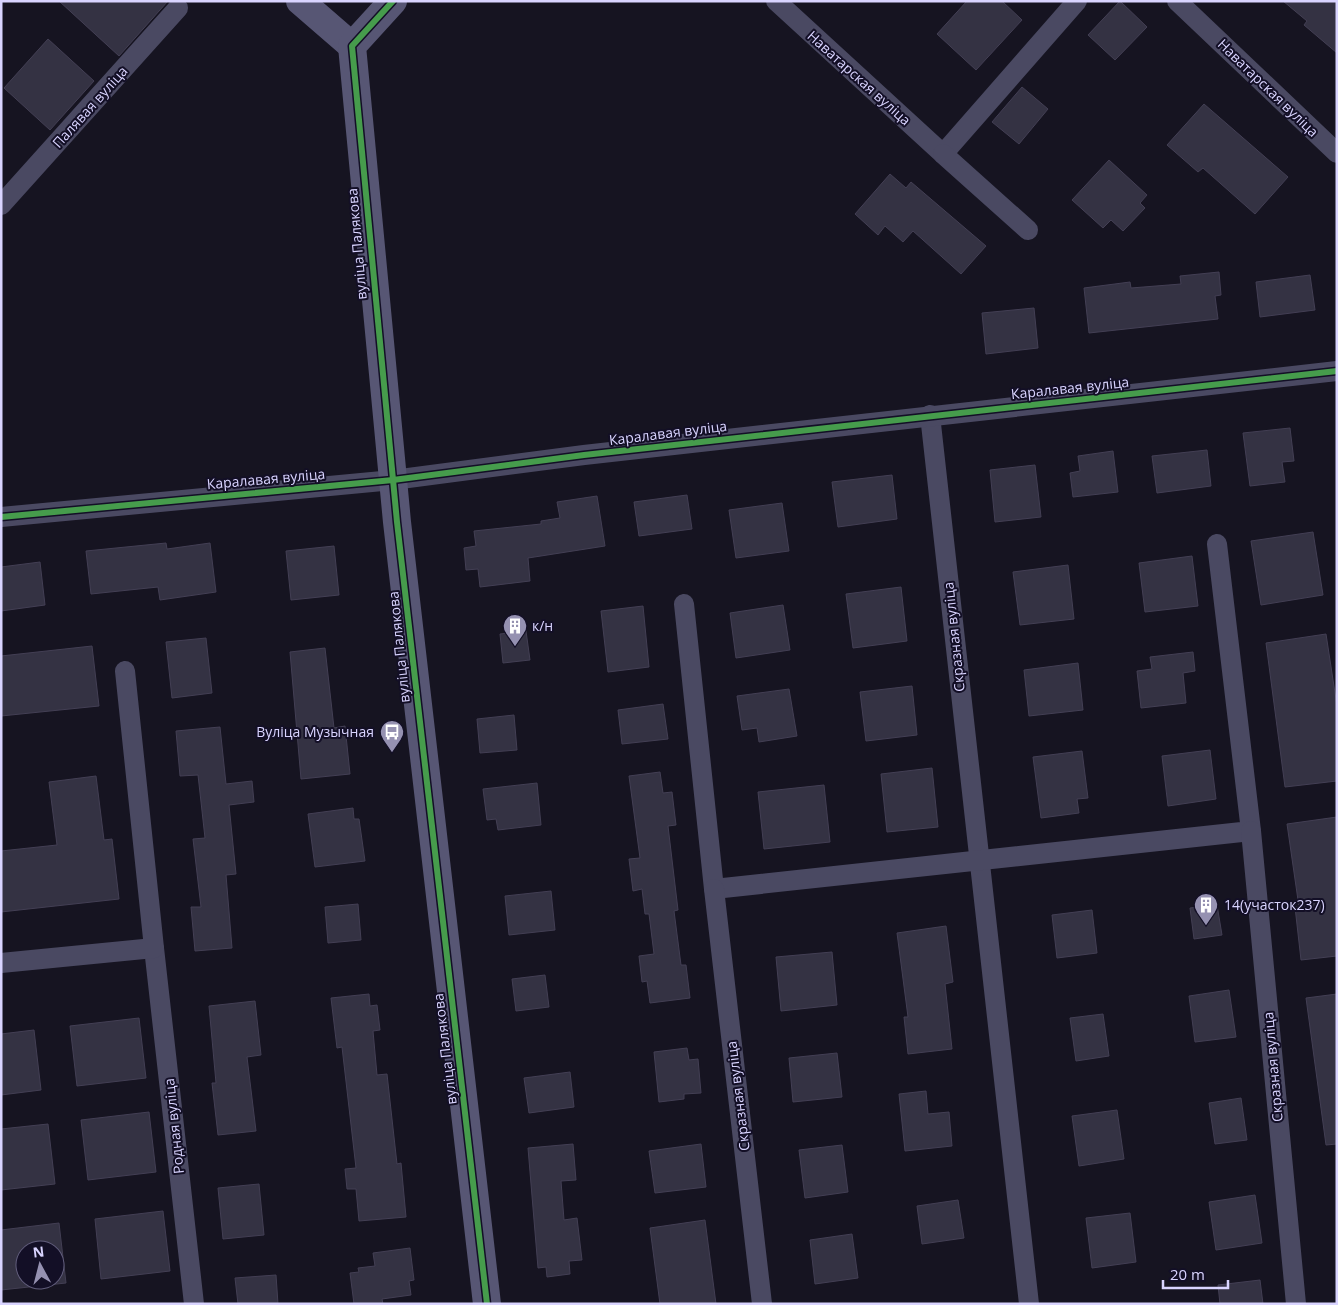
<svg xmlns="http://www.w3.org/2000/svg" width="1338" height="1305" font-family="'Open Sans',sans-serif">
  <rect width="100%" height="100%" fill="#161421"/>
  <g fill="#343243" stroke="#433f54" fill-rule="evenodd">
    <polygon points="59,1 168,1 119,56"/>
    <polygon points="967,1 1002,1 1022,20 976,70 937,34"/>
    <polygon points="1120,1 1147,27 1115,60 1088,35"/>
    <polygon points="1283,1 1337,1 1337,53 1304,25 1307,21"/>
    <polygon points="48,39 94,81 50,130 4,88"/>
    <polygon points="1022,87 1048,109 1019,144 992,122"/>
    <polygon points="1204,104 1288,177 1255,214 1203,168 1198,172 1167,145"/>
    <polygon points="1109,160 1147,195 1140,203 1145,208 1123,231 1111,220 1103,228 1072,200"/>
    <polygon points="890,174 906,188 911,182 986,246 961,274 913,231 903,242 885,226 878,235 855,214"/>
    <polygon points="1219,272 1221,295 1215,296 1218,319 1089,333 1084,288 1130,282 1131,288 1181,284 1180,276"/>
    <polygon points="1310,275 1315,310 1260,317 1256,282"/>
    <polygon points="1034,308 1038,348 986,354 982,313"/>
    <polygon points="1290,428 1294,461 1282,462 1285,482 1250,486 1243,433"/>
    <polygon points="1207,450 1211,486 1157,493 1152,456"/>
    <polygon points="1113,451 1118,492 1073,497 1070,473 1080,471 1078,456"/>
    <polygon points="1035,465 1041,517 995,522 990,470"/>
    <polygon points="892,475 897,519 838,527 832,482"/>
    <polygon points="687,495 692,529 639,536 634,502"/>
    <polygon points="597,496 605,546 528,558 530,581 480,587 478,569 466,570 464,548 476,546 474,531 541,524 541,521 560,518 557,502"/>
    <polygon points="782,503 789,551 736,558 729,510"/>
    <polygon points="1313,532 1323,595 1261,605 1251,541"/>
    <polygon points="166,543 167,549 210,543 216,592 160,600 158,587 91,594 86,551"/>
    <polygon points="334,546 339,595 291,600 286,551"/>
    <polygon points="1192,556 1198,606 1145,612 1139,563"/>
    <polygon points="40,562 45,605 1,611 1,567"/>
    <polygon points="1068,565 1074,619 1020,625 1013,572"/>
    <polygon points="901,587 907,641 853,648 846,594"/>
    <polygon points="783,605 790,650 736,658 730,613"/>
    <polygon points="643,606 649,667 608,672 601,611"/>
    <polygon points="526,631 530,660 503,663 500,634"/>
    <polygon points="1326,634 1337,706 1337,781 1285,787 1266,643"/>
    <polygon points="206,638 212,693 172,698 166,642"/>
    <polygon points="92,646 99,706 1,716 1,656"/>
    <polygon points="325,648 334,728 345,726 350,774 301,779 290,652"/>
    <polygon points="1193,652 1195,671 1183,673 1186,703 1141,708 1137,671 1152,669 1150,657"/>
    <polygon points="1078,663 1083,710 1029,716 1024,670"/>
    <polygon points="912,686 917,735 866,741 860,692"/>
    <polygon points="789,689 797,736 759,742 757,728 742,730 737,696"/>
    <polygon points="663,704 668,739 622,744 618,710"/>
    <polygon points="514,715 517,750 480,753 477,719"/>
    <polygon points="220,727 226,784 252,781 254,802 229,805 236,874 226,875 232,948 195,951 191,907 201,907 193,839 205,838 198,775 180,776 176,731"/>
    <polygon points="1210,750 1216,799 1168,806 1162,756"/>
    <polygon points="1082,751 1088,798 1077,799 1079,813 1041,818 1033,757"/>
    <polygon points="932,768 938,827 887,832 881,774"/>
    <polygon points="660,772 663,793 672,792 676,825 668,826 678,910 674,911 681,965 686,965 690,998 650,1003 647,981 642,982 639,956 654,954 649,914 645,914 642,889 633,891 629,859 640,858 629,776"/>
    <polygon points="96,776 104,840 112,839 119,899 1,912 1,851 57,845 49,782"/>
    <polygon points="537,783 541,825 498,830 496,819 487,820 483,789"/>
    <polygon points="824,785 830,842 764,849 758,792"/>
    <polygon points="353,808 354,819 359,819 365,861 315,867 308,814"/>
    <polygon points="1337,817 1337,956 1301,960 1295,907 1299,907 1287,824"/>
    <polygon points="551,891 555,930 509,935 505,896"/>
    <polygon points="358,904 361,940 328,943 325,907"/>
    <polygon points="1217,905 1222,935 1194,939 1190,908"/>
    <polygon points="1092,910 1097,953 1057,958 1052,915"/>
    <polygon points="946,926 953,982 945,984 952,1049 908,1054 904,1017 908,1017 897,933"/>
    <polygon points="832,952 837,1005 781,1011 776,957"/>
    <polygon points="545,975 549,1007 516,1011 512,979"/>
    <polygon points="1229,990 1236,1037 1195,1042 1189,996"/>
    <polygon points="369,994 370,1006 377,1005 380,1030 373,1031 377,1075 387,1074 397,1164 401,1163 406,1217 359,1221 356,1189 347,1189 345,1169 356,1168 342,1047 337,1048 331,998"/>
    <polygon points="1337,994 1337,1144 1326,1145 1306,998"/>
    <polygon points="255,1001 261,1055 247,1057 256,1131 218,1135 212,1083 216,1083 209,1006"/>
    <polygon points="1103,1014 1109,1056 1076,1061 1070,1018"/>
    <polygon points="139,1018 146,1078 77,1086 70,1026"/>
    <polygon points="34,1030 41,1090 1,1095 1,1034"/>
    <polygon points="687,1048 689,1060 698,1059 701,1093 684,1094 684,1099 659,1102 654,1052"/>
    <polygon points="837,1053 842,1097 793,1102 789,1058"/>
    <polygon points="570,1072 574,1107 529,1113 524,1078"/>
    <polygon points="926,1091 928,1114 949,1112 952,1146 905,1151 899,1094"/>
    <polygon points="1241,1098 1247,1140 1215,1144 1209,1103"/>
    <polygon points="1117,1110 1124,1159 1079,1166 1072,1116"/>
    <polygon points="149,1112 156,1172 88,1180 81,1120"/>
    <polygon points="48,1124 55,1184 1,1190 1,1129"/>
    <polygon points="573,1144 576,1180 561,1181 564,1220 577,1218 582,1260 569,1261 570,1274 547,1277 546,1267 538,1268 528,1148"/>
    <polygon points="701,1144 706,1187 655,1193 649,1151"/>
    <polygon points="842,1145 848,1192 805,1198 799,1150"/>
    <polygon points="259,1184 264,1235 223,1239 218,1188"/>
    <polygon points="1255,1195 1262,1243 1216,1250 1209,1202"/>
    <polygon points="958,1200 964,1238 922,1244 917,1206"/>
    <polygon points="163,1211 170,1271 101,1279 95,1219"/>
    <polygon points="1130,1213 1136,1262 1092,1268 1086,1218"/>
    <polygon points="705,1220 716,1304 660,1304 650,1228"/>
    <path d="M59,1223L66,1283L1,1290V1230ZM25,1250H55V1280H25Z"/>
    <polygon points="852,1234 858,1278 815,1284 810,1240"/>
    <polygon points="410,1248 414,1280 409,1281 411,1295 382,1299 383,1304 354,1304 350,1273 359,1272 358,1268 375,1266 373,1253"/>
    <polygon points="276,1275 278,1304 238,1304 235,1278"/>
    <polygon points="1260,1280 1263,1304 1220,1304 1218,1285"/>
  </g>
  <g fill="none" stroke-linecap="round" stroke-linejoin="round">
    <g stroke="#4a4962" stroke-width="20">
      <polyline points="776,1 943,154 1077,1"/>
      <polyline points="1177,1 1337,153"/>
      <polyline points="943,154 1028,230"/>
      <polyline points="1,205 178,8"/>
      <polyline points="930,415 1029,1304"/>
      <polyline points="1,517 393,480 584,455 1337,371"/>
      <polyline points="684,604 714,889 1251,831 1217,544"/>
      <polyline points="1251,831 1296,1304"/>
      <polyline points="714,889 762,1304"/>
      <polyline points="154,948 194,1304"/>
      <polyline points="1,963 154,948 125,671"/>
    </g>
    <g stroke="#575674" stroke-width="28">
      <polyline points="300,1 352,46"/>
      <polyline points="393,1 352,46 397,522 487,1304"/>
    </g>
    <g stroke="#130f26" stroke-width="9">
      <g id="cycleway">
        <polyline points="393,1 352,46 397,522 487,1304"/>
        <polyline points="1,517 393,480 584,455 1337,371"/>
      </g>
    </g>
    <use href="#cycleway" stroke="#469c4c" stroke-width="6"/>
  </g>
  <defs>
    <g id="building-pin" transform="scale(1.25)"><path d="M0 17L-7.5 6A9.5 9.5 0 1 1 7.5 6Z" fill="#9591b1" stroke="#130f26"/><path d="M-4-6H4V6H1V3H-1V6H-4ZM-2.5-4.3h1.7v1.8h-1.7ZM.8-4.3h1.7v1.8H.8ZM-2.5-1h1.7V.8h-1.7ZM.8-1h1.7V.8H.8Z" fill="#fff"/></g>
    <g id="bus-pin" transform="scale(1.25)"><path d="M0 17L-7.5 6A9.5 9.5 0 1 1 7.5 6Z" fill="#9591b1" stroke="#130f26"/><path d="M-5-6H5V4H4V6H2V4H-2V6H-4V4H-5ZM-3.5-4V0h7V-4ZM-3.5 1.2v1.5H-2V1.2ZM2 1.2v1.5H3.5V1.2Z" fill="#fff"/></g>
  </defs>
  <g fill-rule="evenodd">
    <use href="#building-pin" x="515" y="626"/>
    <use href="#bus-pin" x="392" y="732"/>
    <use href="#building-pin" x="1206" y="905"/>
  </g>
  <g text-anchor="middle" stroke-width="4" stroke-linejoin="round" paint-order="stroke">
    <g font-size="14" fill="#d9d4ff" stroke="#130f26">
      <text transform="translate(859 78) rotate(42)" y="5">Наватарская вуліца</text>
      <text transform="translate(1268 88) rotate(44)" y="5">Наватарская вуліца</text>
      <text transform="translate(90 107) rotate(-48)" y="5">Палявая вуліца</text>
      <text transform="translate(357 244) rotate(-95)" y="5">вуліца Палякова</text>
      <text transform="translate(1070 388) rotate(-6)" y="5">Каралавая вуліца</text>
      <text transform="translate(668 433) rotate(-7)" y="5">Каралавая вуліца</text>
      <text transform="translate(266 479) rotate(-5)" y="5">Каралавая вуліца</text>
      <text transform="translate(954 637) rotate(-96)" y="5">Скразная вуліца</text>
      <text transform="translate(399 647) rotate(-96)" y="5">вуліца Палякова</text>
      <text transform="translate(445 1049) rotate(-97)" y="5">вуліца Палякова</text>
      <text transform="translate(1273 1067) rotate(-95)" y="5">Скразная вуліца</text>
      <text transform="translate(738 1096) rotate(-97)" y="5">Скразная вуліца</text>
      <text transform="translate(174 1126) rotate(-96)" y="5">Родная вуліца</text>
    </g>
    <g font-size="14" fill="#d9d4ff" stroke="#130f26" text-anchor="start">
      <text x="532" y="631">к/н</text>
      <text x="374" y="737" text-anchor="end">Вуліца Музычная</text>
      <text x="1224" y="910">14(участок237)</text>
    </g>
  </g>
  <rect width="1338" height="1305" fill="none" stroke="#d9d4ff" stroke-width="5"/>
  <g transform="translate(40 1265) rotate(353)"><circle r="24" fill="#130f26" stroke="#625e7d"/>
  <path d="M0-4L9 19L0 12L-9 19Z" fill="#9591b1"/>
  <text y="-8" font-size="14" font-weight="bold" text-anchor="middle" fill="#d9d4ff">N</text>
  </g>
  <path d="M1163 1280v8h65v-8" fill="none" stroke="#d9d4ff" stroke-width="2.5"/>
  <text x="1170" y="1280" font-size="15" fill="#d9d4ff" stroke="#130f26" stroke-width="4" paint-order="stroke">20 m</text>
</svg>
